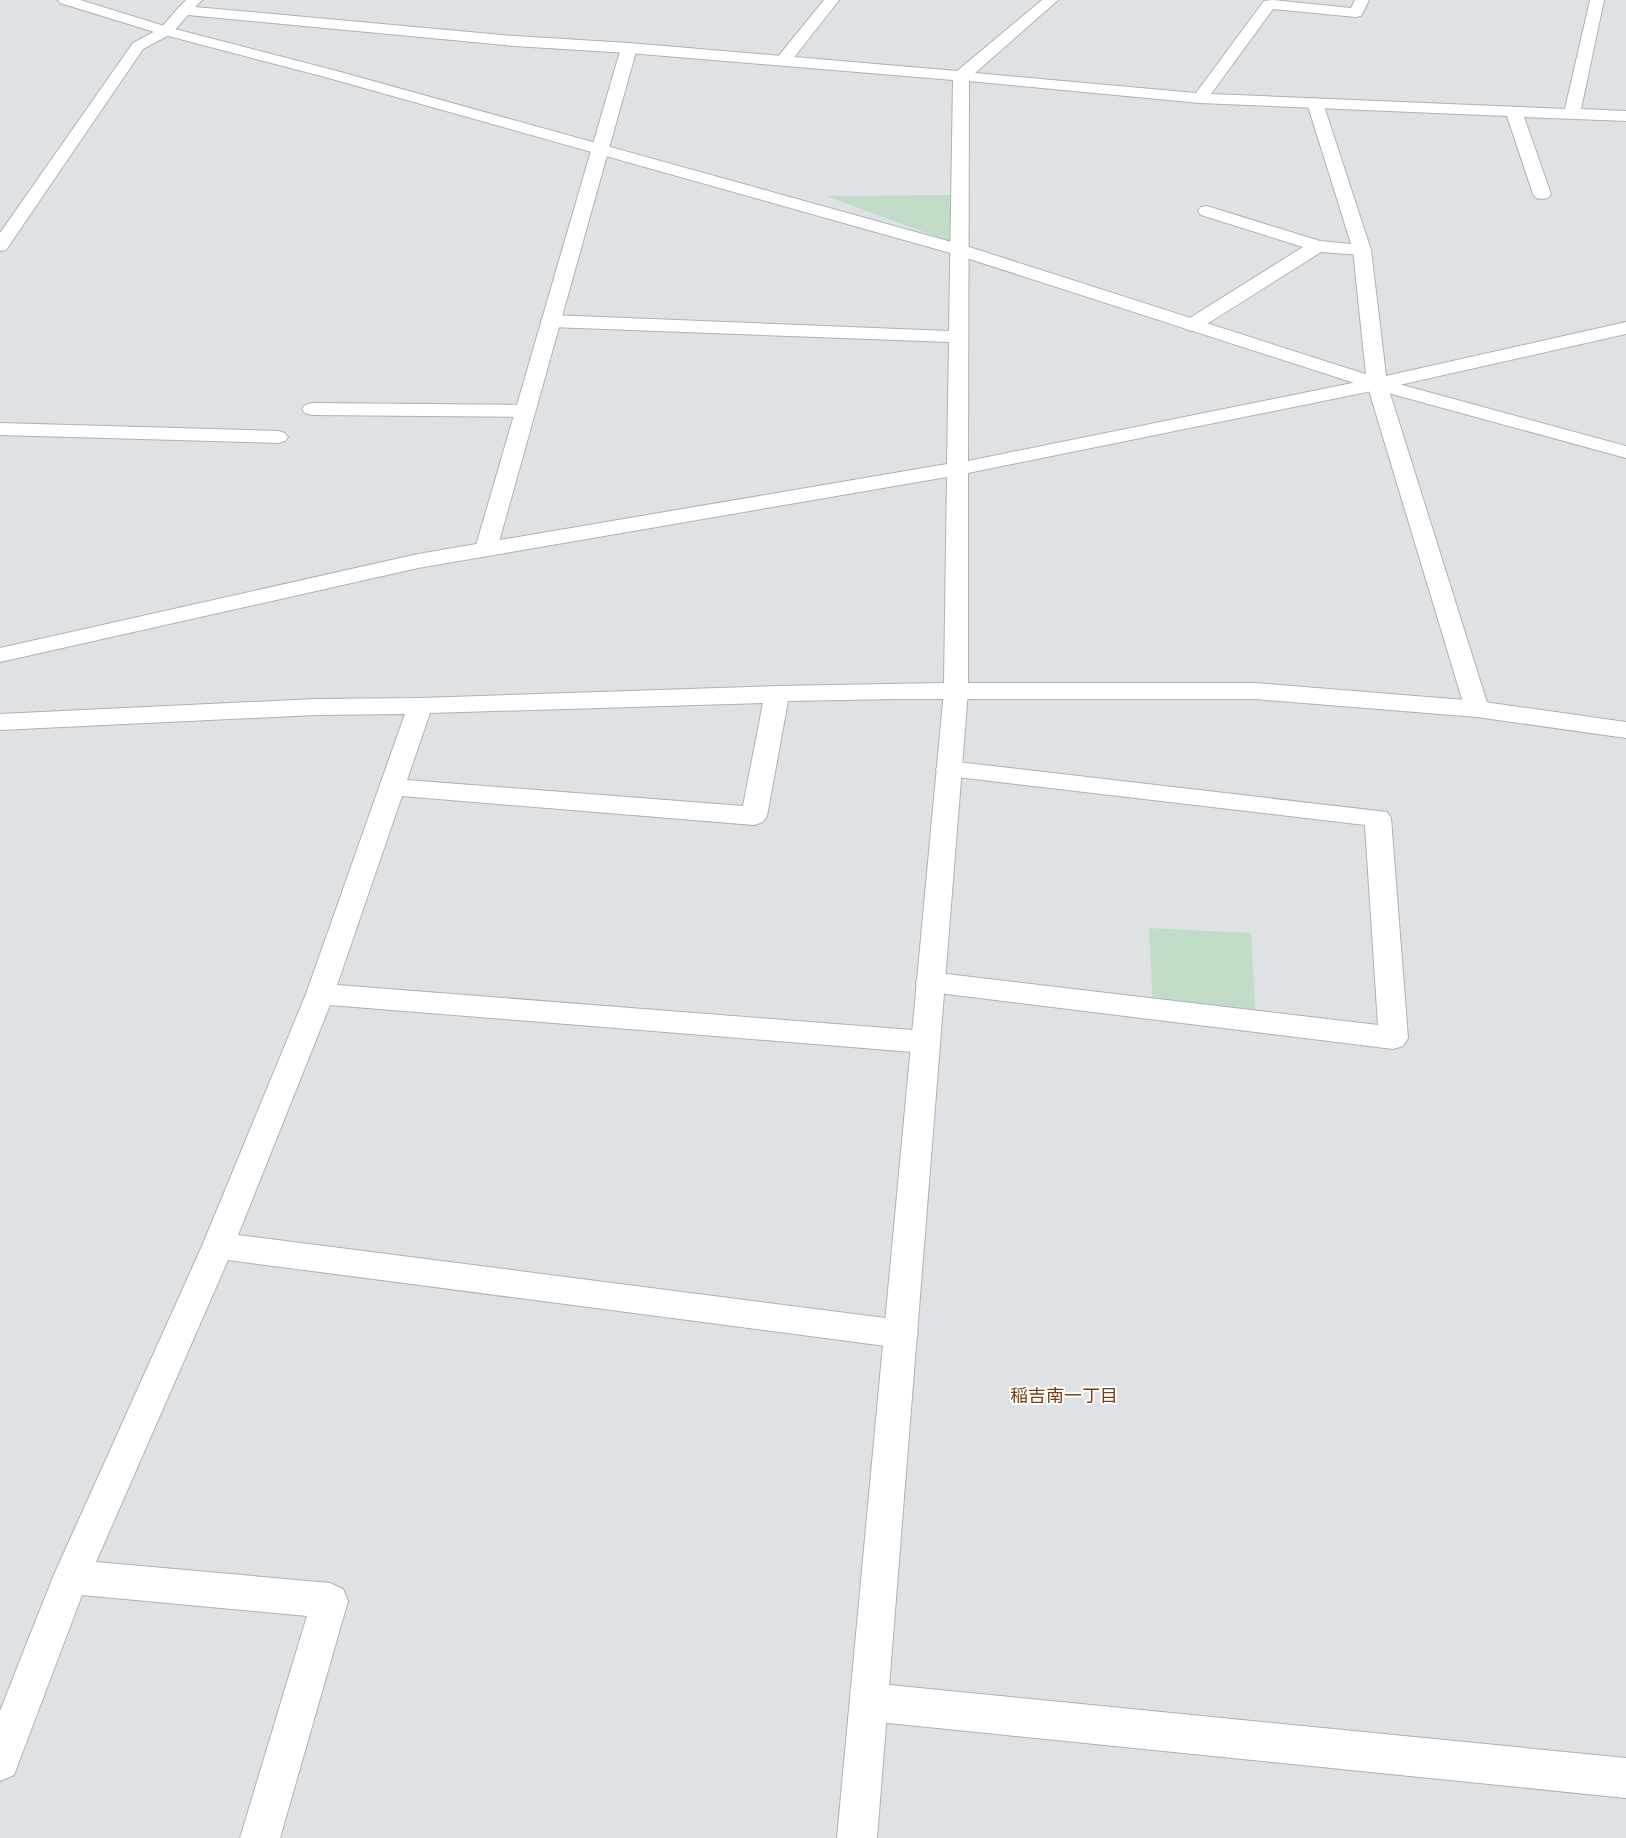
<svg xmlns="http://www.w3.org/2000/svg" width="1626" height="1838" font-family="'PT Sans Narrow','Noto Sans JP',sans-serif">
  <rect width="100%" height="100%" fill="#dfe2e5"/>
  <g fill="#c1ddc8">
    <polygon points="954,195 956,244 826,196"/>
    <polygon points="1149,928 1251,933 1256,1019 1153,1008"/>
  </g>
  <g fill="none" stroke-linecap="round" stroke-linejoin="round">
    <g stroke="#afb1b4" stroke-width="2">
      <g id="service">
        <polygon points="186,0 202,0 189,13 179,13 177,10"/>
        <polygon points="824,0 839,0 789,64 777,64 775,61 777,58"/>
        <polygon points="629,43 634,45 637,48 497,549 494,554 486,556 478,554 475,549 621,48 624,45"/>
        <polygon points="1315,98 1321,100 1323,103 1371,250 1387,384 1489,709 1486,714 1477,717 1468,714 1465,709 1367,384 1353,250 1307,103 1309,100"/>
      </g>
    </g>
    <g stroke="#afb1b4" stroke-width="2">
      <g id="minor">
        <path d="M1042,0H1058L975,73L1196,93L1264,1L1273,0L1351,8L1355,0H1369L1361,16L1356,17L1273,9L1211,94L1565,109L1590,0H1604L1581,109L1626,111V121L1524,117L1551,194L1548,198L1542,199L1536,198L1533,194L1507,116L1200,103L969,81L968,461L1377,378L1626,322V334L1377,390L968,473V683H1255L1477,701L1626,722V738L1477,717L1255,699H898L788,701L767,816L763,822L754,825L402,796L337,985L925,1031L935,1034L940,1042L935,1050L925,1053L330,1005L238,1235L901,1320L913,1324L918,1334L913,1344L901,1348L228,1260L96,1562L330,1583L343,1589L348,1601L280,1838H240L307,1616L82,1595L14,1775L0,1781V1711L53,1577L202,1246L306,994L405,714L315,715L0,730V714L315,699L420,698L777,686L944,683L947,477L418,568L0,662V648L418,554L947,464L949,342L551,327L544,325L541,321L544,317L551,315L949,331L953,80L629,53L514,46L188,15L171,34L143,49L6,250L0,251V233L133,43L161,28L179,7L184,6L514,36L629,43L957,71ZM763,703L743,806L407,780L430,713Z"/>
        <polygon points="1207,206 1320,241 1362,245 1368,246 1371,250 1368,254 1362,255 1321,252 1199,329 1192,331 1185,329 1182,325 1185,321 1303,247 1201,215 1198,211 1201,207"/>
        <polygon points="312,403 525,405 532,407 535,411 532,415 525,417 312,415 305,413 302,409 305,405"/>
        <polygon points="0,423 278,431 285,433 288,437 285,441 278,443 0,435"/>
        <polygon points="949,761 1387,812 1391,818 1408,1038 1403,1046 1393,1049 930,992 920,989 916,982 920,975 930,972 1378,1025 1365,825 940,775 936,769 940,763"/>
        <polygon points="869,1683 1626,1758 1626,1798 869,1721 855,1715 850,1702 855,1689"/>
      </g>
    </g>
    <g stroke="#afb1b4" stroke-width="2">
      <g id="tertiary">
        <polygon points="58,0 80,0 171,28 337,71 966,246 1384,380 1626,446 1626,458 1370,388 954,254 325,77 161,34 60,3"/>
        <polygon points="956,683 965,686 968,691 877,1838 837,1838 944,691 947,686"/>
      </g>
    </g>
    <use href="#service" fill="#fff" fill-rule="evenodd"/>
    <use href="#minor" fill="#fff" fill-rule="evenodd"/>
    <use href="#tertiary" fill="#fff" fill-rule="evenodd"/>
  </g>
  <g text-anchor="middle" stroke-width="4" stroke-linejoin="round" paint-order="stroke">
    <g font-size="18" fill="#793d11" stroke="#fff">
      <text x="1064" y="1402">稲吉南一丁目</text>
    </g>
  </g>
</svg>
